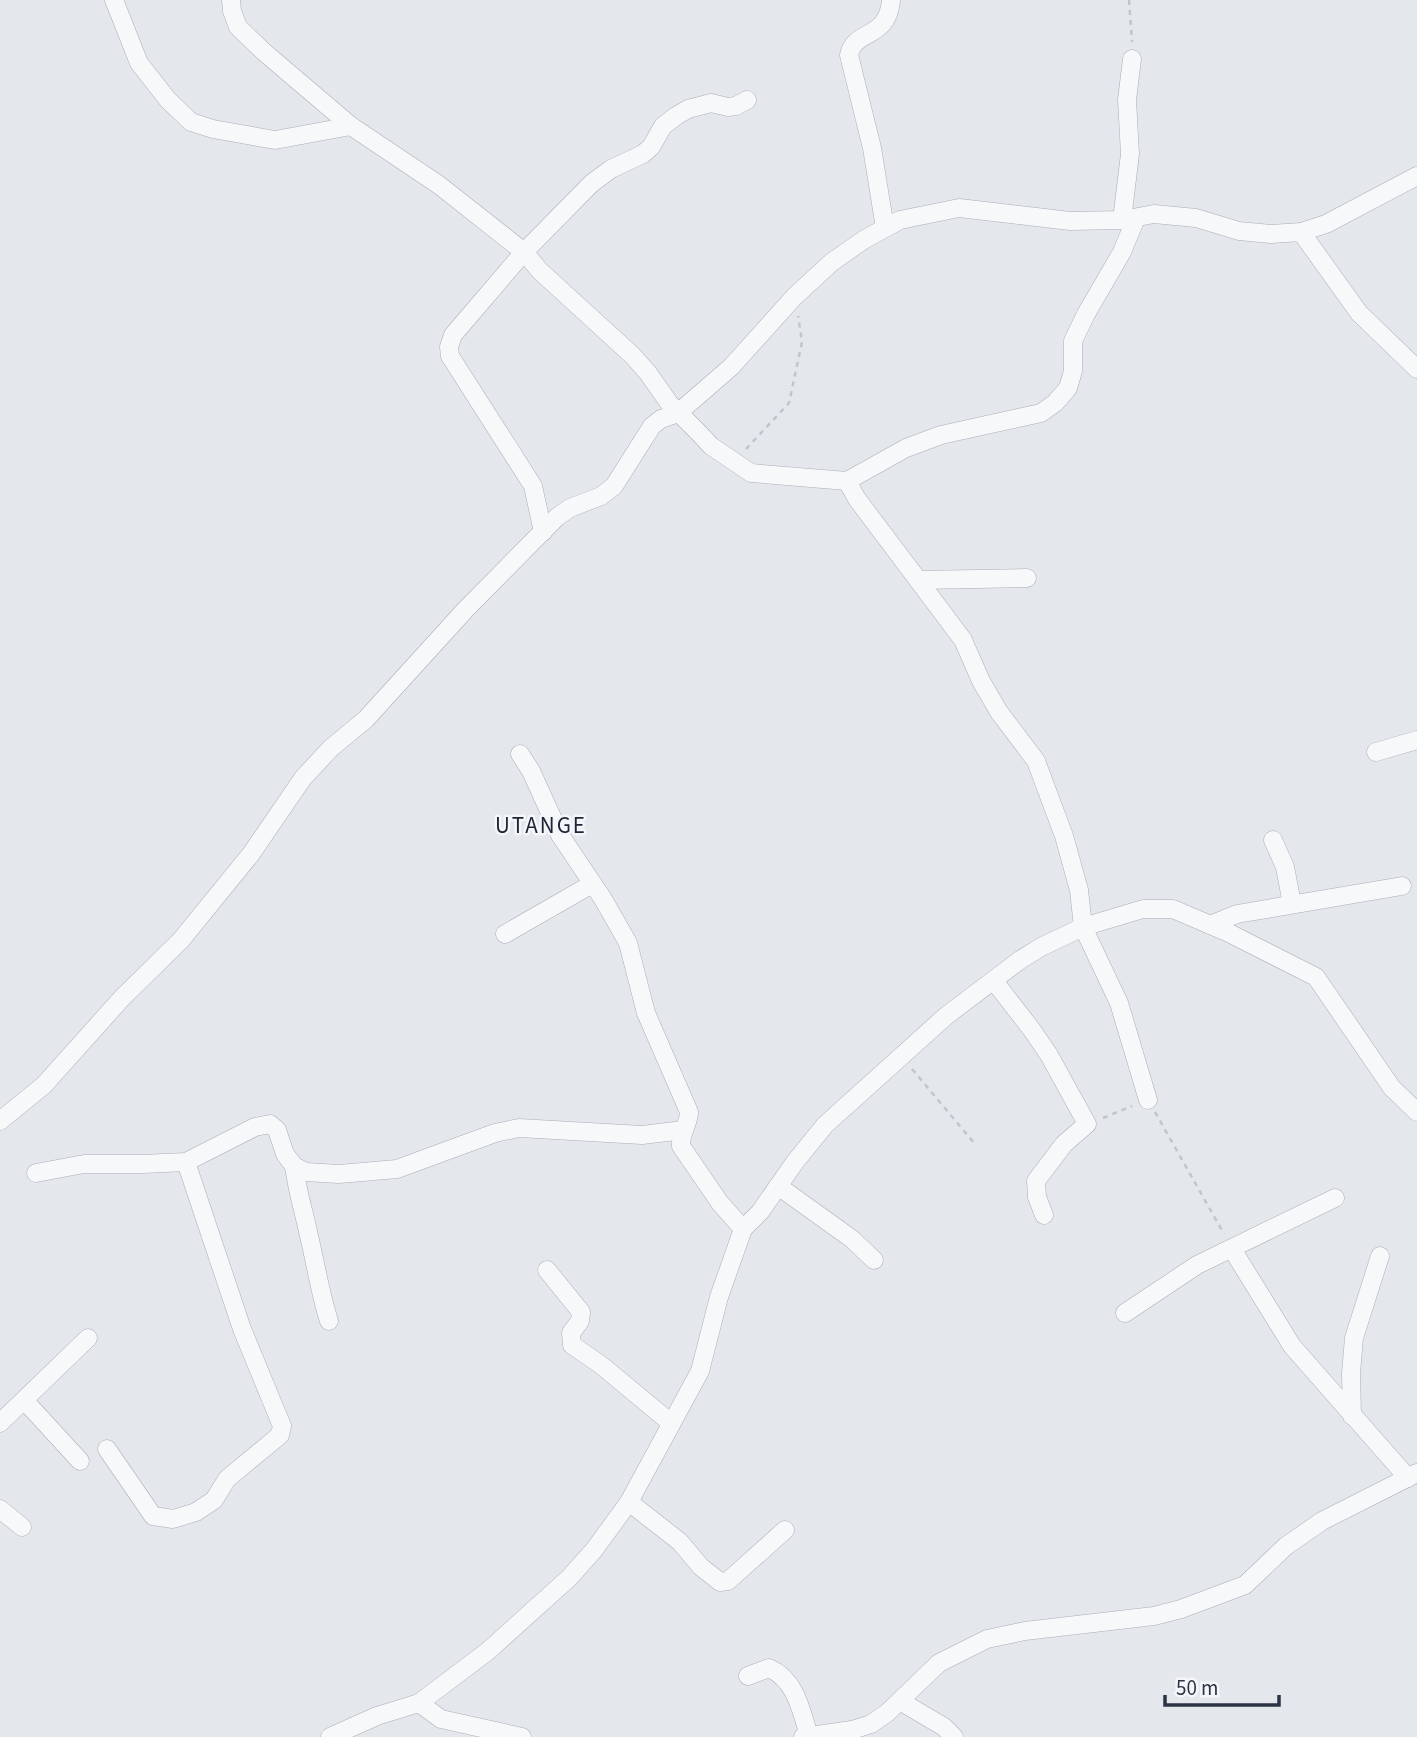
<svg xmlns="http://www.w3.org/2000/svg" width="1417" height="1737" font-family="'Source Sans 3',sans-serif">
  <rect width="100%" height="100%" fill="#e4e7ec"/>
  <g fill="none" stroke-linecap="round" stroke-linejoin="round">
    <g stroke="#a9aeb7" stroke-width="19">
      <g id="minor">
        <polyline points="114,0 139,63 168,100 191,122 213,129 275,140 351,126"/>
        <polyline points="231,0 232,11 238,27 264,52 351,126 439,185 524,252 453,335 449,347 450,356 533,486 543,532"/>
        <polyline points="747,100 736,106 728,107 711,103 688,109 676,116 663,126 651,147 643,154 611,169 592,183 524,252 540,271 633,356 648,373 669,403 698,432 711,446 751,473 847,481 906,448 941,435 1041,413 1055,403 1068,388 1073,371 1073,341 1086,314 1122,252 1136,218"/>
        <polyline points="1122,220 1130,154 1127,100 1132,59"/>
        <path d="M885,228L872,148L849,55C854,29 888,40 891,0"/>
        <polyline points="1301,232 1359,313 1417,369"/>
        <polyline points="847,481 857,499 918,580 1027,578"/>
        <polyline points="918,580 963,640 981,681 999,712 1036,761 1064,836 1079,890 1083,927 1119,1003 1148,1100"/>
        <polyline points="1376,752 1417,740"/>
        <polyline points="1273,840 1285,867 1292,904"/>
        <polyline points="1210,925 1237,914 1402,886"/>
        <polyline points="505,934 592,884"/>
        <polyline points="994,981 1032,1030 1049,1055 1087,1124 1064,1144 1036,1181 1037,1197 1044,1215"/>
        <polyline points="0,1121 44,1085 122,998 181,940 251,854 303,778 331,748 366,719 466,609 557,517 570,508 601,496 614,486 652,426 661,419 678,413 731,367 795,296 832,262 865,239 900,220 959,208 1070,221 1122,220 1154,214 1196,218 1239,231 1271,234 1301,232 1326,224 1417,176"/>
        <path d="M294,1166C297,1190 304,1212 309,1236C316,1265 320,1293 329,1321"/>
        <polyline points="36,1173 84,1164 142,1164 186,1162 255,1127 270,1124 277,1130 285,1154 294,1166 306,1172 339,1174 397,1169 495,1133 519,1128 642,1135 684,1130"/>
        <polyline points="778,1186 852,1239 874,1260"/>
        <polyline points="743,1229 760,1212 795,1162 825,1125 946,1016 1020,960 1041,947 1083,927 1143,909 1173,909 1229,933 1316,977 1392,1088 1417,1112"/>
        <polyline points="1232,1249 1292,1346 1408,1478"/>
        <polyline points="547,1270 581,1312 580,1321 571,1333 572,1345 601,1365 671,1423"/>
        <polyline points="1125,1313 1197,1265 1335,1198"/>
        <polyline points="25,1401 80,1461"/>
        <polyline points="1352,1416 1351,1373 1354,1338 1380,1256"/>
        <polyline points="0,1423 88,1338"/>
        <polyline points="107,1449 153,1516 173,1519 196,1512 214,1500 227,1479 280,1435 282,1426 242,1329 186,1162"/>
        <polyline points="629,1502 680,1542 701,1567 720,1582 728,1581 785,1530"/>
        <polyline points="0,1509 22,1527"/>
        <path d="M748,1676L769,1668C796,1680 801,1710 809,1736"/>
        <polyline points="900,1701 944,1727 954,1737"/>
        <path d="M419,1703L488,1651L569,1578L594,1550L629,1502L700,1371L719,1297L743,1229L720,1203L681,1146C680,1133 689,1124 689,1112L646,1013L628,943L603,899L560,835L531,771L520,754"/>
        <polyline points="330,1737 377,1716 419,1703 441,1719 522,1737"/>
        <polyline points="803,1737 852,1730 871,1724 887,1713 939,1663 987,1639 1025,1631 1154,1616 1181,1609 1245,1585 1286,1546 1322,1521 1417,1473"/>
      </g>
    </g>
    <g stroke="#c2c5cb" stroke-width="2.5" stroke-dasharray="5 5" stroke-linecap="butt">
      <polyline points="1129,0 1132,42"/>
      <polyline points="746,449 789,403 802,342 798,316"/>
      <polyline points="912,1069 975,1144"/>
      <polyline points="1155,1112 1224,1234"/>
      <polyline points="1103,1118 1132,1106"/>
    </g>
    <use href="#minor" stroke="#f7f8fa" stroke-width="18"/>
  </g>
  <g text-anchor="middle" stroke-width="5" stroke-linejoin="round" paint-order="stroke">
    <g font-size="23" letter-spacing="2" fill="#1d2536" stroke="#f4f6f9">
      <text x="541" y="833">UTANGE</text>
    </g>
  </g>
  <path d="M1165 1695v10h114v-10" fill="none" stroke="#2b3445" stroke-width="3.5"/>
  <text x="1176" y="1695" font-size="21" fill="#2b3445" stroke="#f4f6f9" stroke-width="5" paint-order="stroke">50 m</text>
</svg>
